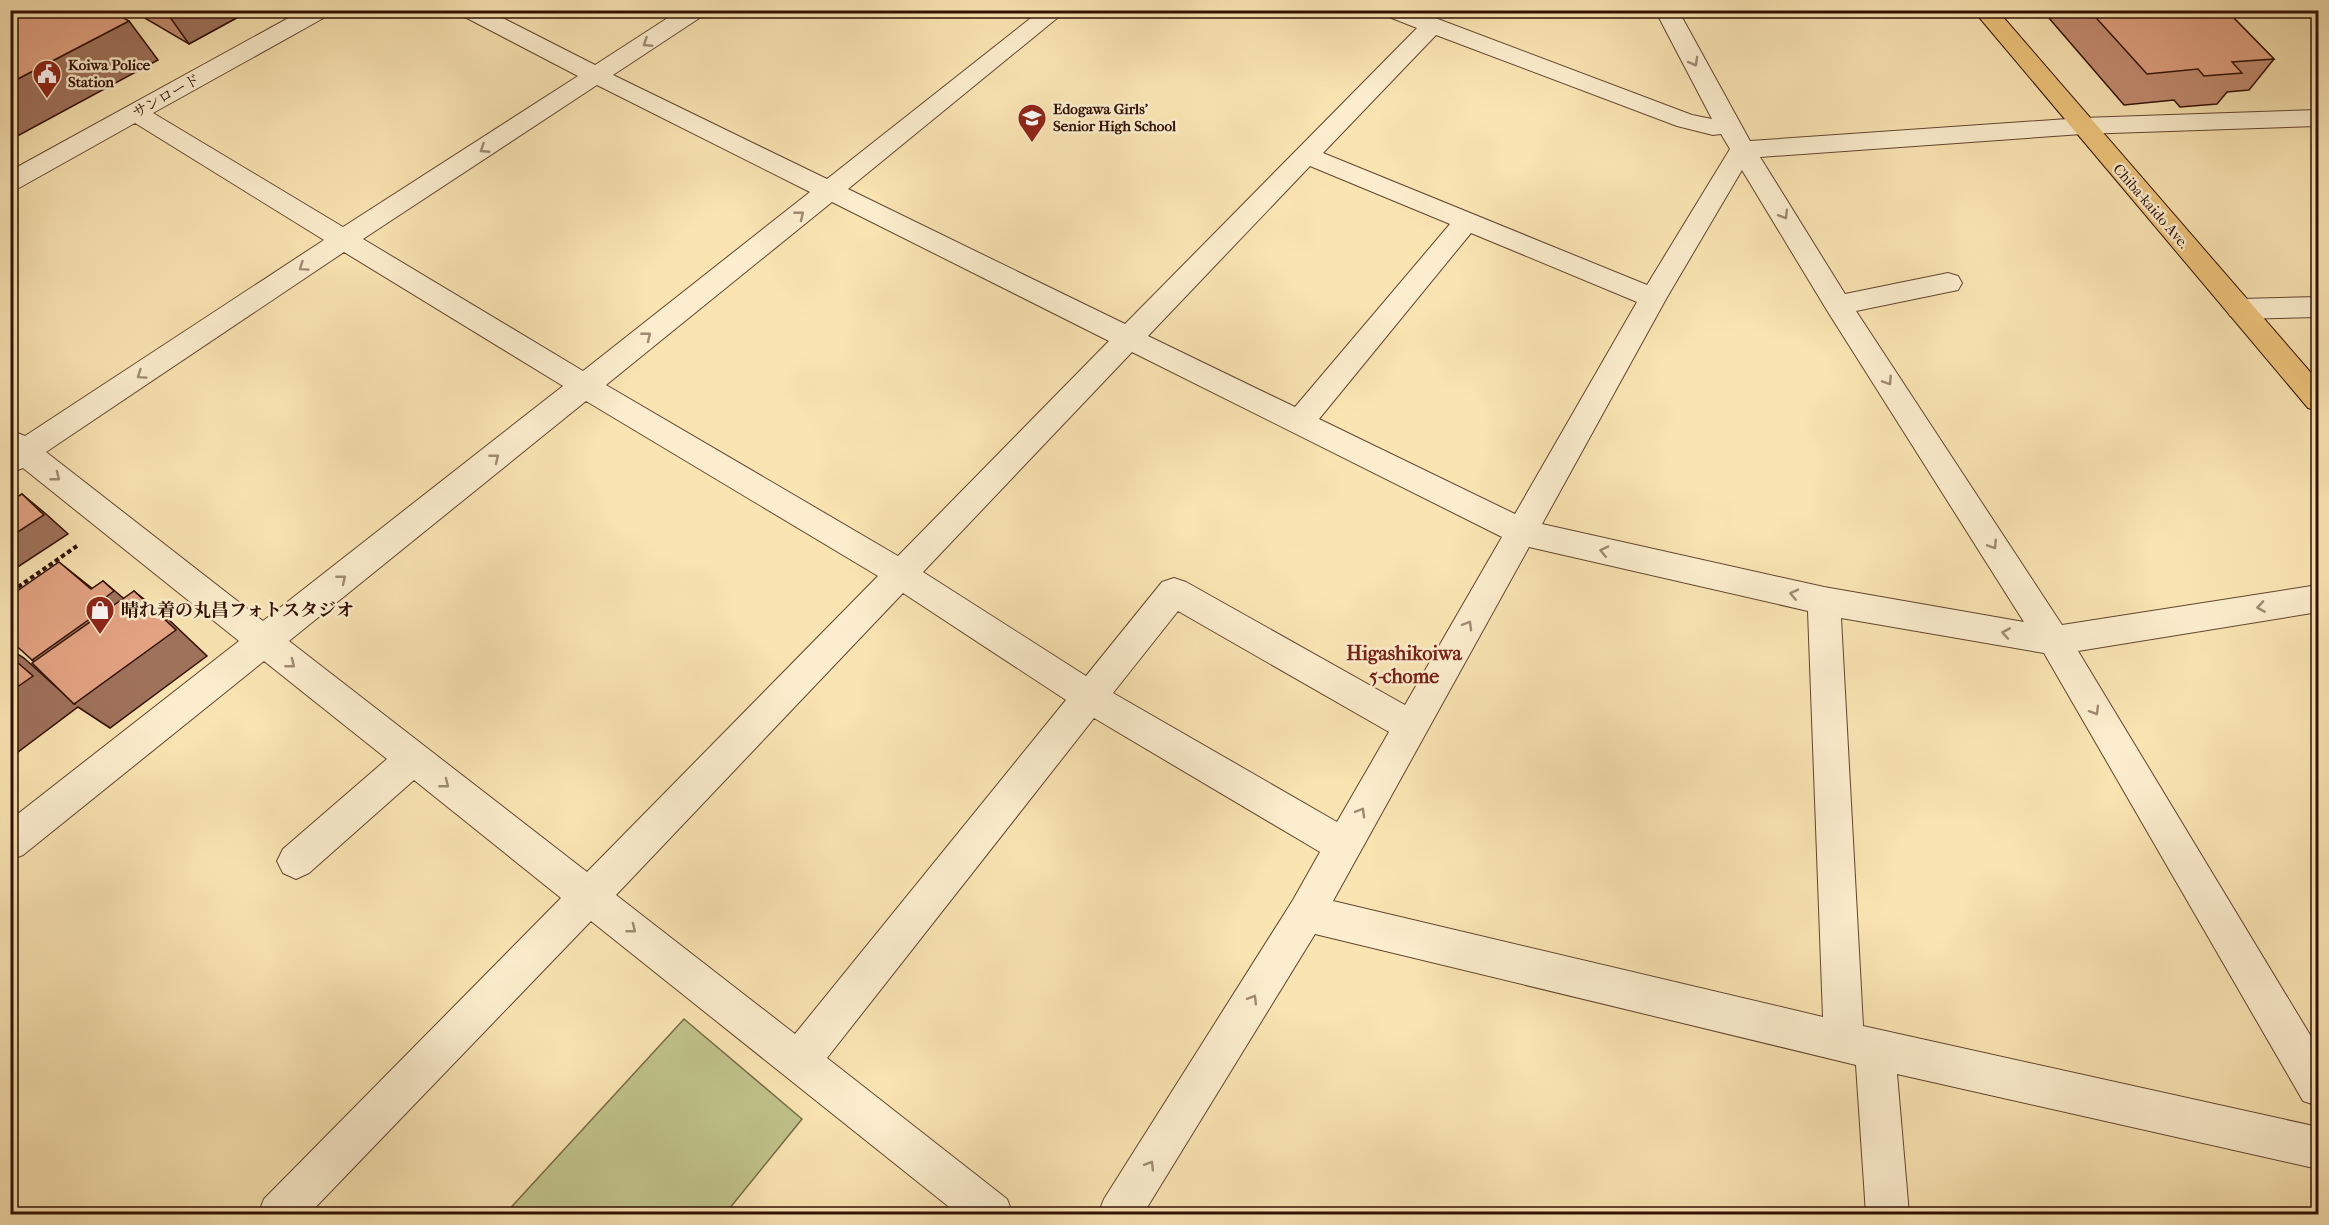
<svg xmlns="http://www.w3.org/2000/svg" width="2329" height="1225" font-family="'IM FELL French Canon','Noto Serif JP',serif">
  <rect width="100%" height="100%" fill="#f9e4b2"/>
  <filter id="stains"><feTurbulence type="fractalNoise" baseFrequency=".00333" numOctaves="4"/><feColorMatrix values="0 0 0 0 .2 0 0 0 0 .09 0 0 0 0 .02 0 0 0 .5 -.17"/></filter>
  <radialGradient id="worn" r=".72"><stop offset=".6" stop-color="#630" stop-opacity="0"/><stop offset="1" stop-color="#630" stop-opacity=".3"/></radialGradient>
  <polygon fill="#c0c38a" stroke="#786a46" stroke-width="1.5" points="684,1019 802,1119 725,1214 505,1214"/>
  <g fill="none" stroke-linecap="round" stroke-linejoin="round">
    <g stroke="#63452f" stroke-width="2">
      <g id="minor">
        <path d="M303,10H332L329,15L153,113L343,227L578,76L461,15L458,10H487L595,65L680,10H707L704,15L613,75L827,179L1041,10H1067L848,189L1125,324L1417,28L1384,15L1381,10H1414L1692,115L1712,119L1655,10H1678L1750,141L2082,118L2318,110V126L2082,134L1760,157L1845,294L1948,273L1958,276L1962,283L1958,290L1856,311L2062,625L2318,585V612L2078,651L2318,1048V1106L2303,1101L2044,653L1841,618L1863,1026L2318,1127V1169L1897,1074L1909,1214H1866L1856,1065L1315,934L1143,1214H1098L1104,1199L1293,900L1320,852L1094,718L827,1058L1007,1199L1013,1214H958L591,921L309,1214H258L264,1199L561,898L414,780L309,873L296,879L283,873L277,861L283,849L387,759L264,661L23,855L10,860V820L239,641L23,468L10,473V430L25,436L324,240L135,123L19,188L10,190V171ZM1436,35L1677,126L1713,135L1721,134L1730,149L1647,285L1323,153ZM597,85L810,192L583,371L363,239ZM1310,166L1450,224L1295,407L1148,336ZM1742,170L1828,312L2024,622L1824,587L1542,524L1666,299ZM832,202L1109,341L898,556L606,385ZM1471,233L1637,302L1515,514L1319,419ZM344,252L563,386L263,621L46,452ZM1132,352L1502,537L1405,705L1186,582L1174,578L1162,582L1086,676L923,572ZM586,401L878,576L587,872L289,641ZM1529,547L1808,611L1823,1017L1333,901ZM903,593L1066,700L795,1034L616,895ZM1178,611L1389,732L1337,822L1113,693Z"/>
        <polygon points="2318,297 2318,317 2240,319 2230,316 2226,309 2230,302 2240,299"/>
      </g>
    </g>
    <g stroke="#311003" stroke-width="2">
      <polygon id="highway" points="1973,10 1997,10 2318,381 2318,411 2308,408"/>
    </g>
    <polyline stroke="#311003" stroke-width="4" stroke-dasharray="4.5 3" stroke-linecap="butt" points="18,587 77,546"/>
    <use href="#minor" fill="#fbedcd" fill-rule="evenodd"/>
    <use href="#highway" fill="#ecc279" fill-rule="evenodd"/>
  </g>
  <g fill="#c38c70" stroke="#311003" stroke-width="1.5">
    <polygon points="131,10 251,10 189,44"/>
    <polygon points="2042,10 2226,10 2274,59 2249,90 2227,92 2217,104 2180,107 2174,100 2124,105"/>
  </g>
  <g fill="#9f725b" stroke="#311003" stroke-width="1.5">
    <polygon points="171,10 251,10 189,44 167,13"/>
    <polygon points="129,21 158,60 10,140 10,83"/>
    <polygon points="22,494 46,514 68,534 10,572 10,537"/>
    <polygon points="59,562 93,589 103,581 135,608 68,685 32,660 91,589"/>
    <polygon points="134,591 166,617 207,656 110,728 78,707 10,758 10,649 24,658 75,704"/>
  </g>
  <g fill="#e3a382" stroke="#311003" stroke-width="1.5">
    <polygon points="10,10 110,10 129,21 10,83"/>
    <polygon points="2089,10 2226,10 2274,59 2232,62 2242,73 2204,76 2198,69 2147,74"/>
    <polygon points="22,494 44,515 10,537 10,501"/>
    <polygon points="59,562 91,589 103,581 114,591 102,600 108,606 32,660 10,640 10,596"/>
    <polygon points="134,591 176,630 74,704 32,663"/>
    <polygon points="10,656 33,676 10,692"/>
  </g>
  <defs><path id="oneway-chevron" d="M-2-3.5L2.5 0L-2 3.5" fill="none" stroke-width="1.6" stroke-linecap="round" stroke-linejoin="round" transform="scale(1.5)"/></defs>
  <g stroke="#a08a72">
    <use href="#oneway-chevron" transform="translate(647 43) rotate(147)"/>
    <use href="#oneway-chevron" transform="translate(1694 62) rotate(61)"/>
    <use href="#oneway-chevron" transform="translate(484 149) rotate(147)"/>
    <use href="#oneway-chevron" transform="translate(800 215) rotate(-39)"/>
    <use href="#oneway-chevron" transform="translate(1784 215) rotate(59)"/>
    <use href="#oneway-chevron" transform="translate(303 267) rotate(146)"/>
    <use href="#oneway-chevron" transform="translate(647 336) rotate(-39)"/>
    <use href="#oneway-chevron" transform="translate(141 375) rotate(146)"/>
    <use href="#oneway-chevron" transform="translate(1888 381) rotate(57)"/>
    <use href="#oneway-chevron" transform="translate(495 458) rotate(-39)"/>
    <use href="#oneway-chevron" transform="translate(56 477) rotate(38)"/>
    <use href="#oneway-chevron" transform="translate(1993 545) rotate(57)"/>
    <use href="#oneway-chevron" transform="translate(1604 551) rotate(-167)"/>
    <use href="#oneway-chevron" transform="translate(342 579) rotate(-39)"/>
    <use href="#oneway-chevron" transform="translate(1794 594) rotate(-167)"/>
    <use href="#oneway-chevron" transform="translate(2261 607) rotate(171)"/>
    <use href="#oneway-chevron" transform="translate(1468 625) rotate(-60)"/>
    <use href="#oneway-chevron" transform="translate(2006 633) rotate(-170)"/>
    <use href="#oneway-chevron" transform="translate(291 664) rotate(38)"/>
    <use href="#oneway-chevron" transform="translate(2095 711) rotate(59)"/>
    <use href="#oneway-chevron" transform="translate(445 784) rotate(38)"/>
    <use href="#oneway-chevron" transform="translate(1361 812) rotate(-60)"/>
    <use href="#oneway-chevron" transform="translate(632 929) rotate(38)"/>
    <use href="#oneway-chevron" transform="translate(1253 999) rotate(-58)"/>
    <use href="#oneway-chevron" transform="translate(1150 1165) rotate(-58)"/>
  </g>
  <defs>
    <g id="civic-pin" transform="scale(1.5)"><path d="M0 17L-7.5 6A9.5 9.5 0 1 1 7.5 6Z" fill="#8f2418" stroke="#fbedcd"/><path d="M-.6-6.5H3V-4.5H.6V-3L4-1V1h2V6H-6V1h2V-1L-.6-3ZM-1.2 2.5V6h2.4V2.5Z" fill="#fff"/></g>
    <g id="school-pin" transform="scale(1.5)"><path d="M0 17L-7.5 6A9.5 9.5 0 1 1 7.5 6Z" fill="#8f2418" stroke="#fbedcd"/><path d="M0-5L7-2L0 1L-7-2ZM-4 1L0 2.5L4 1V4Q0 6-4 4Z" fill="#fff"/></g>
    <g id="shop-pin" transform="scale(1.5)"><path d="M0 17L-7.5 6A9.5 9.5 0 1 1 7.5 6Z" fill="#8f2418" stroke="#fbedcd"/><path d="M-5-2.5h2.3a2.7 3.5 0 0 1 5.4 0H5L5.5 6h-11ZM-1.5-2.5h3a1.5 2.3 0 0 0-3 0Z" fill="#fff"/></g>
  </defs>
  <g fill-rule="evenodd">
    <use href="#civic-pin" x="47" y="74"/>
    <use href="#school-pin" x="1032" y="118"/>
    <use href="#shop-pin" x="100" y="610"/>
  </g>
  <g text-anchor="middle" stroke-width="5" stroke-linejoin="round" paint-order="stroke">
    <g font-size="15" font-weight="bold" fill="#311003" stroke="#fbedcd" text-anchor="start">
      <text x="68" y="70">Koiwa Police<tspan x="68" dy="17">Station</tspan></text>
      <text x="1053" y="114">Edogawa Girls'<tspan x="1053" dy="17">Senior High School</tspan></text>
    </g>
    <g font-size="15" fill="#311003" stroke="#fbedcd">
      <text transform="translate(166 96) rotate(-29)" y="5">サンロード</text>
      <text transform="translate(2151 206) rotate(49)" y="5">Chiba-kaido Ave.</text>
    </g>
    <g font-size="18" font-weight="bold" fill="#311003" stroke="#fbedcd" text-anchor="start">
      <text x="121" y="616">晴れ着の丸昌フォトスタジオ</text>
    </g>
    <g font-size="20" font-weight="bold" fill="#7a1f14" stroke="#fbedcd">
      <text x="1404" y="660">Higashikoiwa<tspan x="1404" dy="23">5-chome</tspan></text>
    </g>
  </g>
  <rect width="2329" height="1225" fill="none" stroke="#f9e4b2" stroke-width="36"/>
  <rect x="12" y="12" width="2305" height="1201" fill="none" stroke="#311003" stroke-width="3"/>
  <rect x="18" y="18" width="2293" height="1189" fill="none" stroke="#311003" stroke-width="1.5"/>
  <rect width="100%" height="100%" filter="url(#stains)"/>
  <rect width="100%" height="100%" fill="url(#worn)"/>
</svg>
